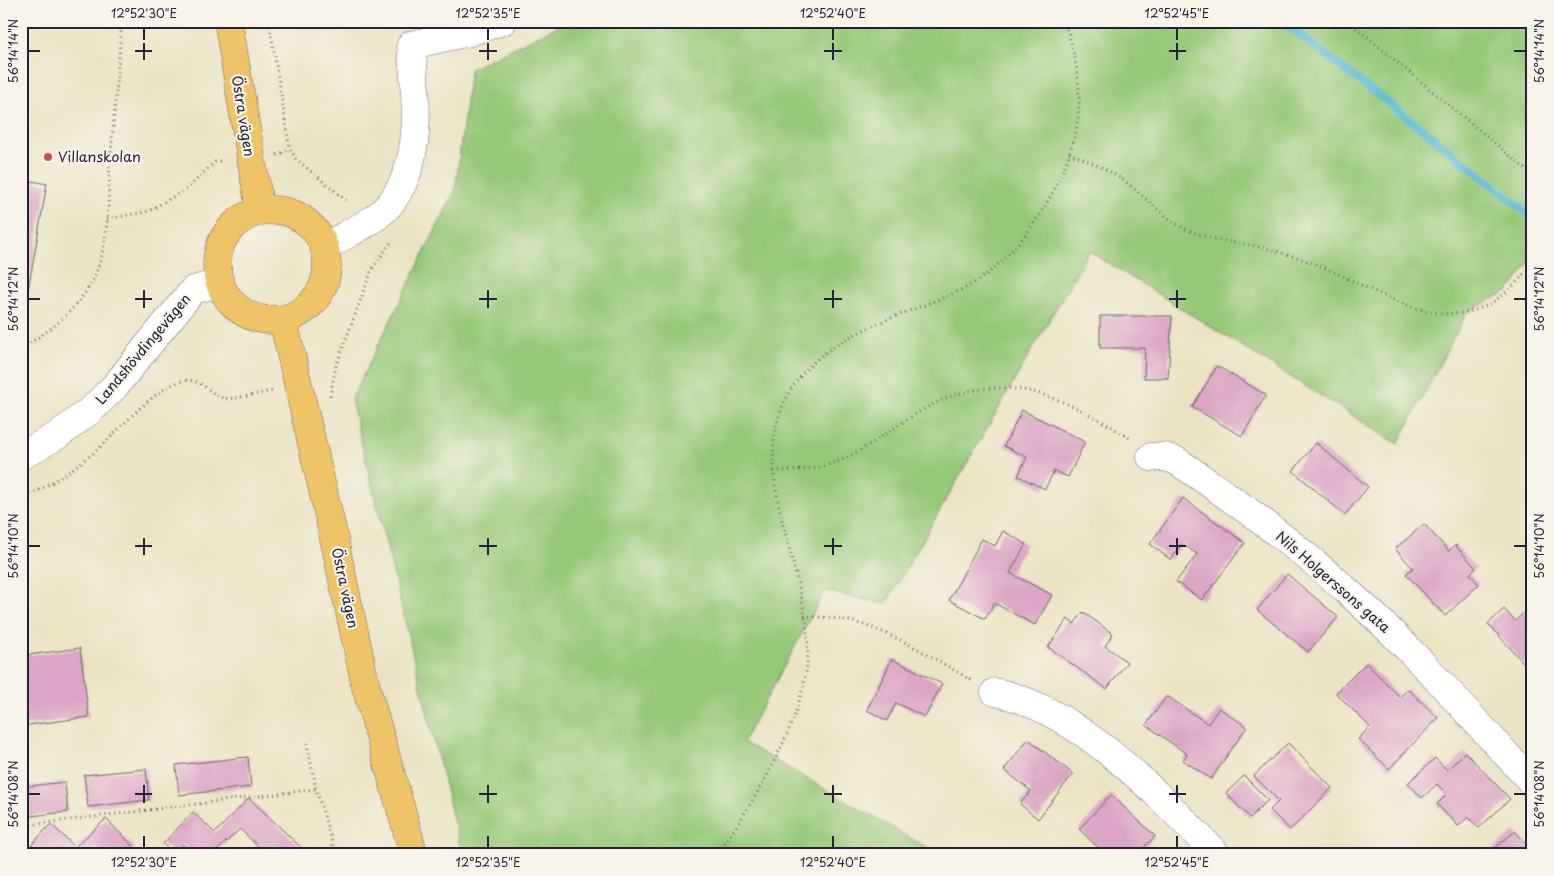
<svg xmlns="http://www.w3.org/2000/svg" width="1554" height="876" font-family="'Playpen Sans',sans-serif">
  <rect width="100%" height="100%" fill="#f7f3e8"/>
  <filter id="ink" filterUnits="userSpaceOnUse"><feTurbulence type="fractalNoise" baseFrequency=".02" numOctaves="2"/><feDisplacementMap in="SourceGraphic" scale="10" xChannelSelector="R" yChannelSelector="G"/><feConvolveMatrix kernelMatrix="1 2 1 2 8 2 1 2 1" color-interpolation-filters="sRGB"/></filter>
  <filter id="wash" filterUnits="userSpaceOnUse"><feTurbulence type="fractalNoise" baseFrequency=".0096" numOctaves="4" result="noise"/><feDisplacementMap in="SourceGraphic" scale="20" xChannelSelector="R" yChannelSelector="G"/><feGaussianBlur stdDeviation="1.12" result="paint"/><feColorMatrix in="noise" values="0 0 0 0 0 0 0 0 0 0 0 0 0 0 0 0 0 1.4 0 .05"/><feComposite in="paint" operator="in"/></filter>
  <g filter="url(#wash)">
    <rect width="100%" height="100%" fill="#ebe4c4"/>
    <polygon fill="#96c877" stroke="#5c7559" points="568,21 1533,21 1533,258 1509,291 1467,312 1398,444 1089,251 886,604 825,591 743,742 940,855 462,855 351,400 455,191 470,69"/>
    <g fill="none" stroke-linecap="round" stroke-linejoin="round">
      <polyline stroke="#51b9cf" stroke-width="8" points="1281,21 1421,128 1533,217"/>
    </g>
    <g id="blocks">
      <g fill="#dca4c5">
        <polygon points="21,179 47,184 28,290 21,289"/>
        <polygon points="1100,316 1172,316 1168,378 1144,378 1145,348 1100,348"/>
        <polygon points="1217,366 1266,395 1242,436 1192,407"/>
        <polygon points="1022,410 1085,442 1068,477 1054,471 1045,489 1018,476 1027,457 1004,446"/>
        <polygon points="1316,443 1368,487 1345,515 1293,471"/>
        <polygon points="1183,498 1245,543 1202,600 1176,582 1197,554 1182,544 1171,560 1150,544"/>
        <polygon points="1424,524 1449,551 1455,545 1476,568 1470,574 1479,584 1445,616 1406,574 1413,568 1395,549"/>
        <polygon points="1003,531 1026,544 1010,573 1052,595 1035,625 994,603 985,619 949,600 982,539 995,546"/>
        <polygon points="1287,574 1338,617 1308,652 1257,610"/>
        <polygon points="1533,605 1533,673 1488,624 1504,609 1515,621"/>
        <polygon points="1083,612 1113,634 1105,646 1127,662 1107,689 1048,647 1068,619 1074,624"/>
        <polygon points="80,648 89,717 21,726 21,656"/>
        <polygon points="892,659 942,684 925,717 896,703 887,721 867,710"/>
        <polygon points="1366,663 1400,697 1408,689 1438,718 1389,769 1358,739 1370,727 1336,693"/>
        <polygon points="1167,696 1208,724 1219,708 1247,727 1211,779 1183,760 1187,754 1146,725"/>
        <polygon points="1028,739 1073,774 1038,819 1020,804 1031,791 1004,770"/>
        <polygon points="1288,743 1332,788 1290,830 1270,810 1279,801 1254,776"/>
        <polygon points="1465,752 1510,799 1479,828 1468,817 1458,826 1437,804 1447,794 1437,784 1422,798 1408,783 1435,758 1447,770"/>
        <polygon points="248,757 251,787 179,795 176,765"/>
        <polygon points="146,769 149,800 88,807 84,775"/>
        <polygon points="1244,776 1268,800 1250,818 1226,793"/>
        <polygon points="65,782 68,812 21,817 21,787"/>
        <polygon points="1111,795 1155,836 1137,855 1106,855 1079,829"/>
        <polygon points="249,798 309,855 267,855 240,829 212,855 195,855 183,844 174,854 163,844 193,812 215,833"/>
        <polygon points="106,819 135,848 127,855 106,855 96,846 85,855 76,846"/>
        <polygon points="51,824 82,854 81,855 22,855"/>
        <polygon points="1515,831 1529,847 1533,844 1533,855 1487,855"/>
      </g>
    </g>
  </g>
  <g filter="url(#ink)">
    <use href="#blocks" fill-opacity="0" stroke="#68666b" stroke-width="1"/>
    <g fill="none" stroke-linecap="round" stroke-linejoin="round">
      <g stroke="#68666b" stroke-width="29">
        <g id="minor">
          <path d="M325,247C345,234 374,223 389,205C425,162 416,95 411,45L469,32L503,21"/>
          <polyline points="21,456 58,435 91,410 115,386 193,290 219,283"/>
          <path d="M1151,457H1165L1177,461C1240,504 1301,548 1357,600C1420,656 1475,722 1533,783"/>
          <path d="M995,692C1077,708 1160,796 1217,855"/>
        </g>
      </g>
      <g stroke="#68666b" stroke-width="29">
        <g id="major">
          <polyline points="228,21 260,210"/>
          <circle cx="272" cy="265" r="55"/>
          <polyline points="283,320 331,525 366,687 414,855"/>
        </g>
      </g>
      <g stroke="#68666b" stroke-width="3" stroke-dasharray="1 4" stroke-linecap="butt">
        <polyline points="269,21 290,149"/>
        <polyline points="1348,21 1533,175"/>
        <path d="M1069,153C1086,160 1104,167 1120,178C1142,193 1159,214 1182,227C1204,239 1231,242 1255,246C1270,249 1285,254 1299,258C1383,286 1463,366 1533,261"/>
        <polyline points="277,155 290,149 296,159 348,202"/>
        <polyline points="107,219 149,211 188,188 216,161 224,161"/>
        <path d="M21,348C52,331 84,304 97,270C109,238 108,200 110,165C114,117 118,69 122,21"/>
        <polyline points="330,396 336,366 372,269 392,241"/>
        <path d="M774,471C789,470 805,470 820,467C856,459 887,431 919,412C998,364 1061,395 1131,439"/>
        <path d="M21,499C48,487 72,470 95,452C117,433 155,386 183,381C201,377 208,394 224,398C234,400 261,393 272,391"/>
        <path d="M804,616C819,617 835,618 850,621C889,630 938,660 972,681"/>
        <polyline points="307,743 316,789 336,855"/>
        <polyline points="21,826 316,789"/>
        <path d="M716,855C753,805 800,726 807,665C816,576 739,471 792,388C829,330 907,316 965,288C1023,258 1076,170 1079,106C1080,77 1074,48 1064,21"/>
      </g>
      <use href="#minor" stroke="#fff" stroke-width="28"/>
      <use href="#major" stroke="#efc469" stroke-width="28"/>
    </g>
  </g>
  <path fill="none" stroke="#22223b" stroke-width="2" d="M144,28V40M488,28V40M833,28V40M1177,28V40M144,43V60M488,43V60M833,43V60M1177,43V60M28,51H40M135,51H152M479,51H497M824,51H842M1169,51H1186M1514,51H1526M144,290V308M488,290V308M833,290V308M1177,290V308M28,299H40M135,299H152M479,299H497M824,299H842M1169,299H1186M1514,299H1526M144,538V555M488,538V555M833,538V555M1177,538V555M28,546H40M135,546H152M479,546H497M824,546H842M1169,546H1186M1514,546H1526M144,785V803M488,785V803M833,785V803M1177,785V803M28,794H40M135,794H152M479,794H497M824,794H842M1169,794H1186M1514,794H1526M144,836V848M488,836V848M833,836V848M1177,836V848"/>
  <circle fill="#d1495b" stroke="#f7f3e8" stroke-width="2" cx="48" cy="157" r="5"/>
  <g text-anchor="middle" stroke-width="4.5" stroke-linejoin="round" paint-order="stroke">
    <g font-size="14" fill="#22223b" stroke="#f7f3e8">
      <text transform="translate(243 116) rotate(81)" y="5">Östra vägen</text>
      <text transform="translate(143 349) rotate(-50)" y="5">Landshövdingevägen</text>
      <text transform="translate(1333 582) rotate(41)" y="5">Nils Holgerssons gata</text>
      <text transform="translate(345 588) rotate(78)" y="5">Östra vägen</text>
    </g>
    <g font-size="14" fill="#22223b" stroke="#f7f3e8" text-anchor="start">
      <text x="58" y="162">Villanskolan</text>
    </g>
  </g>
  <rect width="1554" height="876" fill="none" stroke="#f7f3e8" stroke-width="55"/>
  <rect x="28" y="28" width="1498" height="820" fill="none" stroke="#22223b" stroke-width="2"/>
  <g font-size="12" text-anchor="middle" fill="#22223b">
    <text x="144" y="18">12°52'30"E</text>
    <text x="488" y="18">12°52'35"E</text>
    <text x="833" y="18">12°52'40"E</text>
    <text x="1177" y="18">12°52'45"E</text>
    <text transform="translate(14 51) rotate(-90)" y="4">56°14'14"N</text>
    <text transform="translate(1540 51) rotate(-90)" y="4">56°14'14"N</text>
    <text transform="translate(14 299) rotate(-90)" y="4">56°14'12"N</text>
    <text transform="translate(1540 299) rotate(-90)" y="4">56°14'12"N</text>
    <text transform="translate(14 546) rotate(-90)" y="4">56°14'10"N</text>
    <text transform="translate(1540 546) rotate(-90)" y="4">56°14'10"N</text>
    <text transform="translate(14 794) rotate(-90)" y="4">56°14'08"N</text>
    <text transform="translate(1540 794) rotate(-90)" y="4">56°14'08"N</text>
    <text x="144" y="867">12°52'30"E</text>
    <text x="488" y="867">12°52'35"E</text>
    <text x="833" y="867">12°52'40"E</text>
    <text x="1177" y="867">12°52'45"E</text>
  </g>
</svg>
